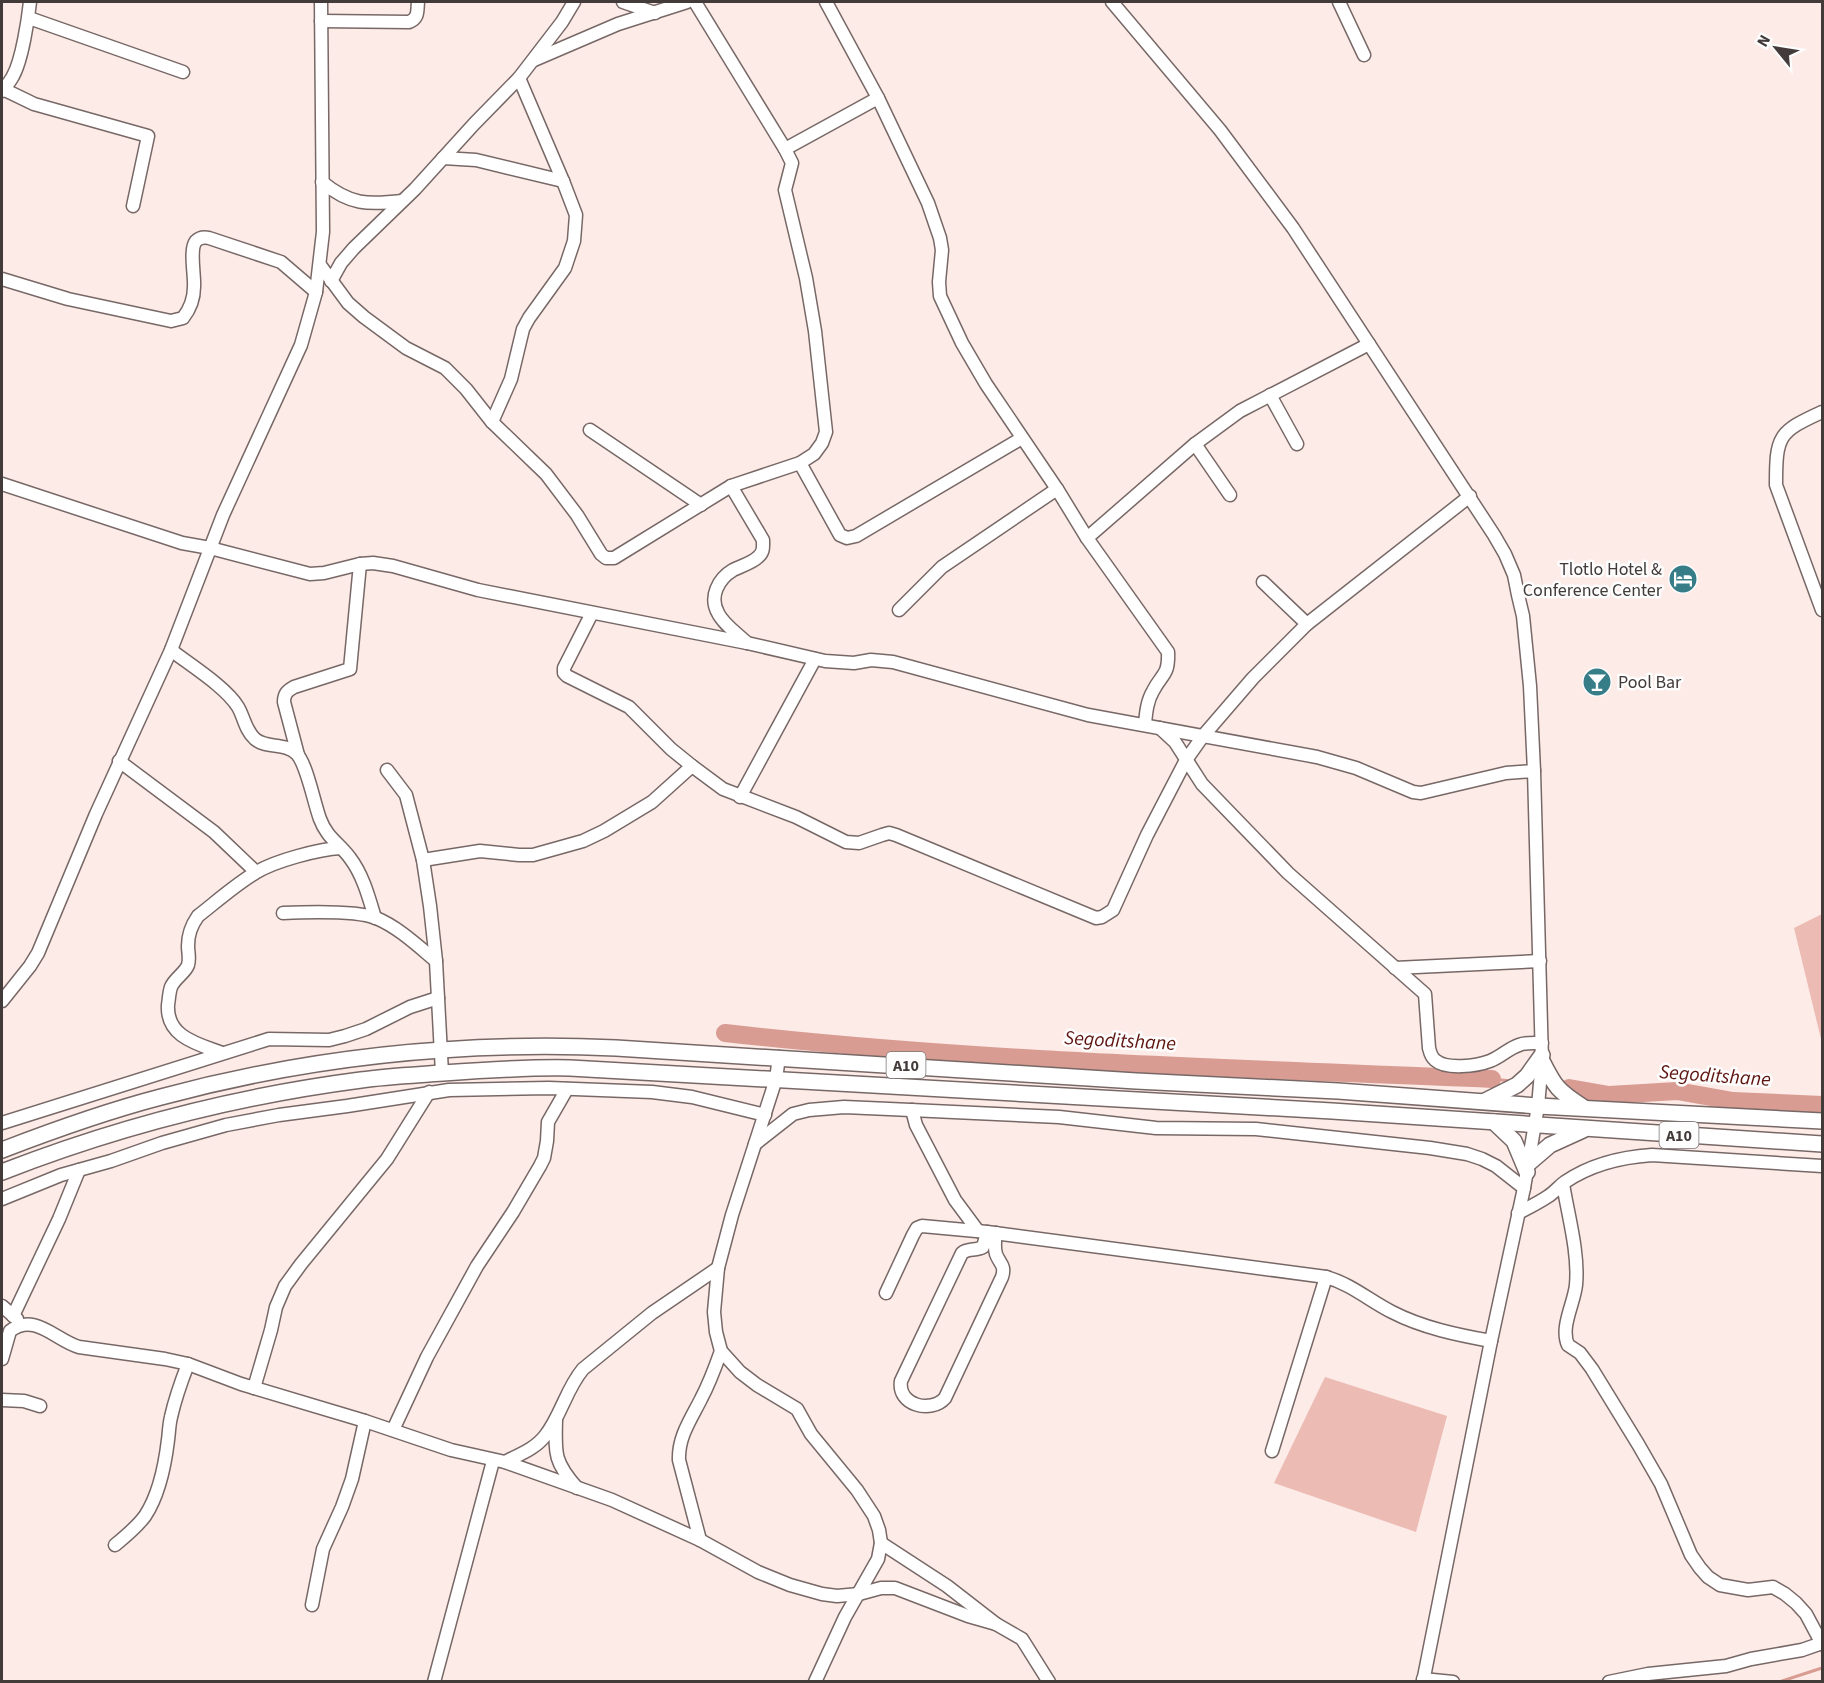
<svg xmlns="http://www.w3.org/2000/svg" width="1824" height="1683" font-family="'Source Sans 3',sans-serif">
  <rect width="100%" height="100%" fill="#fdebe8"/>
  <g fill="#ecbbb3">
    <polygon points="1822,914 1822,1043 1794,928"/>
    <polygon points="1325,1377 1447,1416 1416,1532 1274,1483"/>
  </g>
  <g fill="none" stroke-linecap="round" stroke-linejoin="round">
    <g stroke="#d99c93" stroke-width="3">
      <polyline points="1492,1079 1511,1081"/>
      <polyline points="1779,1682 1822,1668"/>
    </g>
    <g stroke="#d99c93" stroke-width="18">
      <path d="M725,1033C980,1062 1237,1068 1492,1079"/>
      <polyline points="1569,1088 1609,1095 1677,1091 1733,1101 1822,1105"/>
    </g>
    <g stroke="#776866" stroke-width="15">
      <g id="minor">
        <polyline points="623,2 655,13"/>
        <path d="M826,2L878,98L928,203L940,238L942,250L939,282L940,296L962,343L986,384L1057,489L1087,538L1168,652C1169,676 1162,673 1153,691C1147,701 1146,713 1145,724"/>
        <polyline points="1112,2 1220,130 1293,228 1494,535 1505,554 1514,575 1518,595 1523,616 1530,686 1534,771 1542,1061 1538,1106 1524,1188 1491,1341 1423,1682"/>
        <polyline points="1339,2 1364,55"/>
        <polyline points="29,18 183,72"/>
        <path d="M321,21L409,22C419,18 417,11 418,2"/>
        <polyline points="534,60 618,24 687,2"/>
        <polyline points="3,89 34,104 148,136 133,206"/>
        <path d="M2,91C6,86 10,82 13,76C22,60 28,20 30,2"/>
        <polyline points="785,149 878,98"/>
        <polyline points="443,158 476,160 563,181"/>
        <path d="M322,182C350,205 368,205 402,201"/>
        <polyline points="320,265 348,303 364,317 406,348 445,368 466,389 492,422 546,474 577,515 601,554 606,558 614,558 731,486 800,463 814,454 822,443 826,432 815,331 806,278 785,190 792,163 785,149 695,2"/>
        <path d="M2,279L68,299L171,321L183,318C190,309 194,299 194,287C195,276 189,249 196,241C200,237 205,237 209,238L281,262L316,292"/>
        <polyline points="331,281 341,263 354,248 415,189 474,124 519,78 562,22 574,2"/>
        <polyline points="1270,395 1297,444"/>
        <path d="M1822,412C1778,432 1776,436 1776,485L1822,610"/>
        <polyline points="492,422 511,379 523,329 529,318 565,268 574,241 576,215 563,181 519,78"/>
        <polyline points="590,430 701,505"/>
        <polyline points="1195,444 1230,495"/>
        <polyline points="800,463 840,535 847,538 856,536 1022,438"/>
        <polyline points="2,484 182,543 210,548 310,574 324,573 360,564 373,563 393,566 478,590 747,643 825,661 854,663 871,660 893,662 1088,715 1317,757 1356,768 1413,792 1421,793 1506,773 1534,771"/>
        <path d="M731,486L763,540C763,547 764,552 758,557C752,563 741,566 733,570C718,579 709,597 718,613C723,624 738,634 747,643"/>
        <polyline points="1087,538 1195,444 1240,411 1369,344"/>
        <polyline points="1263,582 1307,624 1470,496"/>
        <polyline points="899,610 942,567 1057,489"/>
        <polyline points="592,613 564,668 564,673 567,676 629,707 671,749 692,766 723,789 796,817 846,842 859,843 882,835 889,833 896,835 1096,918 1102,917 1113,910 1147,835 1186,760 1203,736 1253,678 1307,624"/>
        <path d="M171,650C190,665 226,687 238,707C244,717 245,730 255,739C267,749 285,742 297,754C307,765 314,803 320,819C327,838 339,843 350,858C363,875 369,898 375,918"/>
        <path d="M1160,728L1175,742L1202,784L1288,873L1425,994L1429,1048C1430,1052 1431,1057 1435,1060C1446,1070 1477,1066 1490,1061C1501,1057 1509,1048 1519,1045C1526,1042 1535,1043 1542,1043"/>
        <path d="M298,755L284,702C284,694 287,691 294,687L350,669L360,564"/>
        <polyline points="119,761 214,832 256,872"/>
        <polyline points="387,770 406,795 423,860 430,906 436,961 442,1073"/>
        <polyline points="740,797 815,659"/>
        <polyline points="423,860 480,851 519,855 533,855 583,841 604,831 652,802 692,766"/>
        <path d="M283,913C306,912 355,910 376,918C398,927 418,946 436,961"/>
        <polyline points="1395,968 1540,961"/>
        <polyline points="2,1001 30,966 38,953 96,814 171,650 223,515 301,345 316,292 323,232 321,2"/>
        <path d="M222,1053C198,1044 166,1037 168,1005C169,999 169,993 171,987C175,978 185,973 188,965C190,959 188,952 188,946C188,934 191,926 198,916C216,902 235,885 255,873C274,861 319,849 341,848"/>
        <polyline points="779,1057 776,1079 732,1215 718,1268 714,1312 716,1332 721,1351 740,1372 757,1385 797,1409 811,1434 857,1490 874,1516 879,1530 881,1543 878,1559 845,1617 815,1682"/>
        <polyline points="912,1110 916,1125 955,1200 978,1231"/>
        <polyline points="2,1123 269,1039 329,1040 345,1036 366,1029 410,1007 438,998"/>
        <polyline points="755,1144 793,1114 809,1110 844,1107 889,1109 1059,1117 1156,1128 1256,1129 1430,1148 1467,1154 1482,1159 1496,1166 1524,1188"/>
        <path d="M1563,1184C1568,1215 1579,1253 1576,1285C1574,1304 1560,1327 1568,1345L1580,1353L1592,1369L1638,1444L1661,1484L1691,1555L1700,1568L1708,1577L1720,1585L1748,1590L1773,1587L1785,1594L1796,1603L1806,1614L1822,1644"/>
        <polyline points="2,1199 61,1175 111,1161 162,1143 226,1125 279,1115 347,1106 449,1090 549,1088 652,1092 692,1097 765,1115"/>
        <path d="M1518,1213C1528,1208 1538,1203 1547,1197C1554,1193 1558,1187 1565,1182C1590,1165 1622,1157 1652,1155L1822,1166"/>
        <path d="M987,1232L983,1247C976,1251 968,1248 962,1253L901,1381C897,1405 931,1414 945,1398L1002,1277C1006,1265 999,1263 996,1254C994,1247 995,1239 996,1233"/>
        <path d="M886,1293L913,1235L917,1228L922,1226L987,1232L1326,1277C1351,1284 1370,1301 1392,1312C1423,1328 1458,1335 1491,1341"/>
        <polyline points="2,1306 17,1319"/>
        <polyline points="13,1316 59,1219 79,1170"/>
        <path d="M2,1359L10,1331C35,1312 55,1340 79,1347L165,1359L188,1364L241,1384L365,1421L451,1450L505,1462C518,1455 535,1449 545,1436C561,1416 566,1389 583,1369L652,1313L718,1268"/>
        <polyline points="254,1388 271,1330 276,1307 285,1286 301,1264 387,1159 429,1092"/>
        <polyline points="2,1400 24,1401 40,1406"/>
        <path d="M556,1420C555,1454 554,1462 577,1488"/>
        <polyline points="393,1430 427,1357 477,1266 513,1212 540,1166 544,1158 547,1141 548,1122 567,1089"/>
        <polyline points="1272,1451 1326,1277"/>
        <polyline points="505,1462 612,1500 700,1540 758,1572 790,1585 822,1594 837,1596 859,1594 881,1588 895,1588 968,1616 996,1624"/>
        <path d="M700,1540L679,1460C678,1437 691,1419 701,1399C709,1384 715,1368 721,1351"/>
        <polyline points="881,1543 947,1586 996,1624 1022,1639 1049,1682"/>
        <path d="M115,1545C126,1536 137,1527 145,1516C159,1495 165,1465 168,1440C169,1433 169,1425 171,1417C175,1399 181,1382 188,1364"/>
        <polyline points="312,1605 323,1549 342,1507 352,1479 365,1421"/>
        <polyline points="1423,1679 1453,1682"/>
        <polyline points="434,1682 493,1461"/>
        <polyline points="1609,1682 1648,1674 1726,1666 1751,1659 1802,1650 1822,1643"/>
      </g>
    </g>
    <g stroke="#776866" stroke-width="18">
      <g id="major">
        <path d="M1542,1061C1555,1087 1558,1091 1583,1107"/>
        <polyline points="1485,1101 1517,1085 1527,1076 1542,1055"/>
        <polyline points="1494,1122 1514,1141 1527,1172"/>
        <path d="M2,1150C54,1130 107,1111 161,1097C309,1057 463,1041 616,1048L1136,1081L1338,1091L1538,1106L1822,1121"/>
        <polyline points="1529,1163 1550,1145 1583,1130"/>
        <path d="M2,1172C117,1127 238,1096 361,1080C388,1076 416,1075 443,1073C485,1070 527,1067 570,1068L1332,1111L1822,1144"/>
      </g>
    </g>
    <use href="#minor" stroke="#fff" stroke-width="12"/>
    <use href="#major" stroke="#fff" stroke-width="15"/>
  </g>
  <defs>
    <g id="hotel-disc" transform="scale(1.5)"><circle r="9.5" fill="#377d88" stroke="#fdfdfd"/><path d="M-6-4.5h1.5V1H6V5H4.5V3h-9V5H-6ZM-4 0a1.8 1.8 0 1 1 3.6 0ZM.5 0V-2.5h3Q6-2.5 6 0Z" fill="#fff"/></g>
    <g id="bar-disc" transform="scale(1.5)"><circle r="9.5" fill="#377d88" stroke="#fdfdfd"/><path d="M-6-5H6L.8 .8V4.5H3.5V6h-7V4.5H-.8V.8Z" fill="#fff"/></g>
  </defs>
  <g fill-rule="evenodd">
    <use href="#hotel-disc" x="1683" y="579"/>
    <use href="#bar-disc" x="1597" y="682"/>
  </g>
  <g text-anchor="middle" stroke-width="5" stroke-linejoin="round" paint-order="stroke">
    <g fill="#fdfdfd" stroke="#7a7574" stroke-width="1.5">
      <rect x="886.5" y="1052" width="39" height="26" rx="4.5"/>
      <rect x="1659.5" y="1122" width="39" height="26" rx="4.5"/>
    </g>
    <g font-size="16" font-weight="bold" fill="#423b3a">
      <text x="906" y="1071">A10</text>
      <text x="1679" y="1141">A10</text>
    </g>
    <g font-size="18" fill="#423b3a" stroke="#fdfdfd" text-anchor="end">
      <text x="1662" y="575">Tlotlo Hotel &amp;<tspan x="1662" dy="21">Conference Center</tspan></text>
      <text x="1618" y="688" text-anchor="start">Pool Bar</text>
    </g>
    <g font-size="20" font-style="italic" fill="#5e1510" stroke="#fdfdfd">
      <text transform="translate(1120 1040) rotate(3)" y="7">Segoditshane</text>
      <text transform="translate(1715 1075) rotate(4)" y="7">Segoditshane</text>
    </g>
  </g>
  <rect width="1824" height="1683" fill="none" stroke="#423b3a" stroke-width="6"/>
  <g transform="translate(1776 48) rotate(300)" stroke="#fdfdfd" stroke-width="4.5" paint-order="stroke">
  <path d="M0-4.5L10 22L0 15L-10 22Z" fill="#423b3a"/>
  <text y="-9" font-size="16" font-weight="bold" text-anchor="middle" fill="#423b3a">N</text>
  </g>
</svg>
